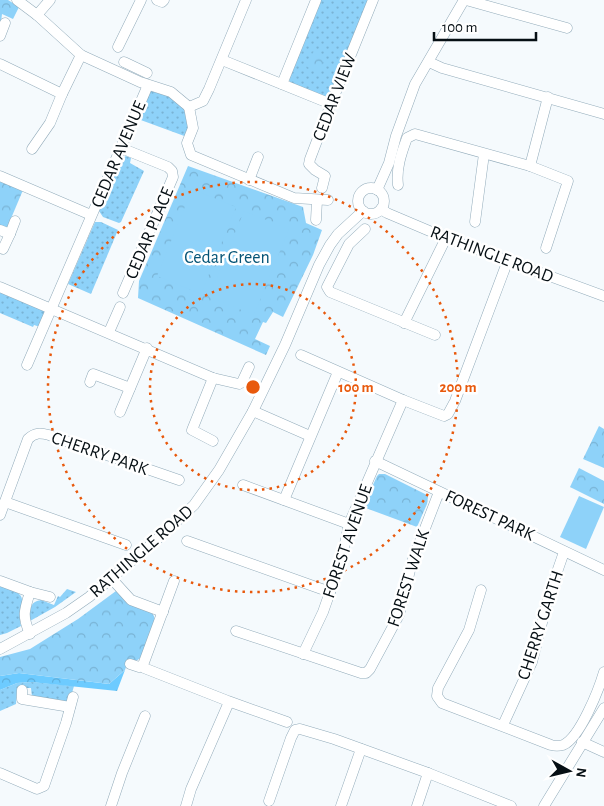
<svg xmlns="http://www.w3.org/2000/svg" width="604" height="806" font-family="'Alegreya Sans',sans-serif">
  <defs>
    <pattern id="grass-dots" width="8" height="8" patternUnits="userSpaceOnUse" patternTransform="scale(1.25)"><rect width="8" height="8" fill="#8ed2f9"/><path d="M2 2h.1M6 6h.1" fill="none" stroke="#79b3d5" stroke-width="1.8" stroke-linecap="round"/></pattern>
    <pattern id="forest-crowns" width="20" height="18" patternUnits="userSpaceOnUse" patternTransform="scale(1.25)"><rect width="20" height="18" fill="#6dcbff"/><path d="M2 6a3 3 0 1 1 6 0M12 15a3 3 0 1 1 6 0" fill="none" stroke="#5dadda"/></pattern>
    <pattern id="park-crowns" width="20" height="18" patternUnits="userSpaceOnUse" patternTransform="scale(1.25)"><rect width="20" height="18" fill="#8ed2f9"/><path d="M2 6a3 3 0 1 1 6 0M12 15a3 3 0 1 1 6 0" fill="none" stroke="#79b3d5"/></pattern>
  </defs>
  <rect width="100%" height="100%" fill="#f5fafd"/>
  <g fill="url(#grass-dots)">
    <polygon points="320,0 369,0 330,96 326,98 290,82 289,80"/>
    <path d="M152,90C170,96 183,97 187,118C189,126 190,130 187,137L138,119L148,92Z"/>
    <polygon points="126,156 131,158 130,163 144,171 121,222 119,223 103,217 99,211 121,159"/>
    <polygon points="95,222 101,222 118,230 91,294 68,284"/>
    <polygon points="0,291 43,309 45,312 40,327 34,325 33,327 0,313"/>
    <path d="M0,585C34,597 18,598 21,626L7,633L0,635Z"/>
    <path d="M67,589L76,592L55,607L30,621C30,610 29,602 41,600L54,605L58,596L60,597Z"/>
    <polygon points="31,682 74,686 70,700 66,702 32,697 31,688 17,688 16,704 0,711 0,690 17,683"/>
  </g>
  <polygon fill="url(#forest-crowns)" points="125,670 117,691 31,682 17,683 0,690 0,676 19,673 109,684"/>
  <g fill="url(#park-crowns)">
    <polygon points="0,0 8,0 19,7 13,19 2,14 0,30"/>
    <polygon points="313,52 326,57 319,72 307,67"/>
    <polygon points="188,166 303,207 306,223 322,230 313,255 283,317 273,312 266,323 263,322 255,339 270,346 266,355 138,298 139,281"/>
    <polygon points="0,179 23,190 7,228 0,225"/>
    <polygon points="599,426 604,429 604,468 583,459"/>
    <polygon points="579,468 604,481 604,504 570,487"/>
    <polygon points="379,474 385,474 427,495 428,497 427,504 417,527 363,507 377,476"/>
    <polygon points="116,591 150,611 154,616 155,621 142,657 136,661 128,661 125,670 109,684 19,673 0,676 0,657 30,649 78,619"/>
  </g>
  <g fill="#8ed2f9">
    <polygon points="192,189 236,207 201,294 157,276"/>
    <polygon points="244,211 289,229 254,315 209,297"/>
    <polygon points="579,496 604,507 586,549 560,537"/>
  </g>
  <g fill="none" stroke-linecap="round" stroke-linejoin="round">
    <g stroke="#92abba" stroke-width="11">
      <g id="minor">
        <polyline points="17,0 37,15 81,55 140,82 171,92 189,107"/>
        <polyline points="157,0 162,2 164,0"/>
        <polyline points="466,0 567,28"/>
        <polyline points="37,15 50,0"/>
        <polyline points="0,36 5,23"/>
        <polyline points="118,47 141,0"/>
        <polyline points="222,60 331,104"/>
        <polyline points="124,62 147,73"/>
        <polyline points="429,62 442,68 604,114"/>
        <polyline points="0,64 62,94"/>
        <polyline points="282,84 316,0"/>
        <polyline points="189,107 193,128 187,143 191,155 294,198 328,200"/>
        <polyline points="189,107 203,101 209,89 246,0"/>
        <polyline points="121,148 168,167 172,171 173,177 123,293"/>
        <polyline points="32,149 50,123 62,94 81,55"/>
        <polyline points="0,176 91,215"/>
        <polyline points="249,180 258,157"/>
        <path d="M398,185C396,169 401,154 407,138L415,134L530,166"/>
        <polyline points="322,188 325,176 315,170 309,164 310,159 331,104 373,0"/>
        <circle cx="371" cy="201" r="13"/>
        <polyline points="377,190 389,163 396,136 415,84 464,0"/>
        <polyline points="381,209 387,213 446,238 604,296"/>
        <polyline points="316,220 317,200"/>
        <polyline points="475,222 484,154"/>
        <polyline points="365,229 349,244 327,287 330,292 435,335"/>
        <polyline points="0,230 10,234 15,221"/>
        <polyline points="546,248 568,181 530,166 548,97"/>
        <polyline points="3,249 10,234"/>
        <polyline points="0,287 213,378 239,384 242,382 249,367"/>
        <polyline points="404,323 446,238"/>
        <polyline points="109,332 120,307"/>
        <polyline points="301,355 403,400 444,416 448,414 455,401 508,260"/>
        <polyline points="27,365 148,85"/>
        <polyline points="90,382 93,374 130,388"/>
        <polyline points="253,411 310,436"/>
        <polyline points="120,412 147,348"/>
        <polyline points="213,441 192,430 213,378"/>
        <polyline points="375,461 604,570"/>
        <polyline points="243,485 349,524"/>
        <polyline points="284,500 338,372"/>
        <polyline points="5,502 126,545"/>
        <path d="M0,515L28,439C35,432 41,433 49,435L179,480"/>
        <polyline points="187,541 330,592"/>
        <polyline points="111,578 131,600 163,612"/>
        <polyline points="0,581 30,592 50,597"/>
        <polyline points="174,581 143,665 144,668 228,701 287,722"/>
        <path d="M481,590L469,630L438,688L437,696L442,703L551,745C555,746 559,746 563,745C580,738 599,689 604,672"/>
        <polyline points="236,631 361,673 366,673 370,669 399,615 412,562 439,492"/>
        <path d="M30,634C22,616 24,611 30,592"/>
        <polyline points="0,649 66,613 89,597 161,536 194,505 219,470 253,411 285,345 319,265 330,245 338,234 363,211"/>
        <polyline points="303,654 323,612 330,592 343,553 349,524 403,400"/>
        <polyline points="130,664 139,667 143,665"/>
        <polyline points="22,690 22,699 70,707"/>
        <polyline points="503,725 532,662 549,595 564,552"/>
        <polyline points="582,742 604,752"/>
        <polyline points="0,773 37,789 44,786 66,723 73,697"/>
        <polyline points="269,801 291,738 295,730 300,729 334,739 428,773 511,806"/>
        <polyline points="111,806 122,773 145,716"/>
        <polyline points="186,806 191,789 229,702"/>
        <polyline points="341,806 361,749"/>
        <polyline points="417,806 428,773"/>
        <polyline points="544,806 604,708"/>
      </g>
    </g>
    <use href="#minor" stroke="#fff" stroke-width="10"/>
  </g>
  <g fill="none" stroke="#e8590c" stroke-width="2.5" stroke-dasharray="2.5 5">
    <circle cx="253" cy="387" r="103"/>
    <circle cx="253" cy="387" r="205"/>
  </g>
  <g text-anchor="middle" stroke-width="5" stroke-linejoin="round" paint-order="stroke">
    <g font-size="18" fill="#060f14" stroke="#fff">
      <text transform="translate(334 97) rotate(-69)" y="6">CEDAR VIEW</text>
      <text transform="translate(118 154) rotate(-67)" y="6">CEDAR AVENUE</text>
      <text transform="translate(149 233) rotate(-67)" y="6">CEDAR PLACE</text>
      <text transform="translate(492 254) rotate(21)" y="6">RATHINGLE ROAD</text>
      <text transform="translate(100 453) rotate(19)" y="6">CHERRY PARK</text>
      <text transform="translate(490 515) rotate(25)" y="6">FOREST PARK</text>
      <text transform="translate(347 541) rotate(-71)" y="6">FOREST AVENUE</text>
      <text transform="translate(141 551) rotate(-41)" y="6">RATHINGLE ROAD</text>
      <text transform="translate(408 578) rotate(-72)" y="6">FOREST WALK</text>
      <text transform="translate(540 625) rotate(-72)" y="6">CHERRY GARTH</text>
    </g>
    <g font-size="18" fill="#055476" stroke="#fff">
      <text x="227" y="263">Cedar Green</text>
    </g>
  </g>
  <circle cx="253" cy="387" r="8" fill="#e8590c" stroke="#fff" stroke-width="2.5"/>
  <g font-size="15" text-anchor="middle" font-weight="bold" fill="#e8590c" stroke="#fff" stroke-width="5" stroke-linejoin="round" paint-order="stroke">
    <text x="356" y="392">100 m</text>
    <text x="458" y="392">200 m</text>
  </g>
  <g transform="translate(569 771) rotate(98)" stroke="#ffffff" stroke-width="4" paint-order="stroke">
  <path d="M0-4L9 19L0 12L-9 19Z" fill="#060f14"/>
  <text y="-8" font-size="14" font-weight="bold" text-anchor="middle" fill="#060f14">N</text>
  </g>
  <path d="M434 32v8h102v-8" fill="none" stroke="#060f14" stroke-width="2.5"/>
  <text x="442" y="32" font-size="15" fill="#060f14" stroke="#ffffff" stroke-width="4" paint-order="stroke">100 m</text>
</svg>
